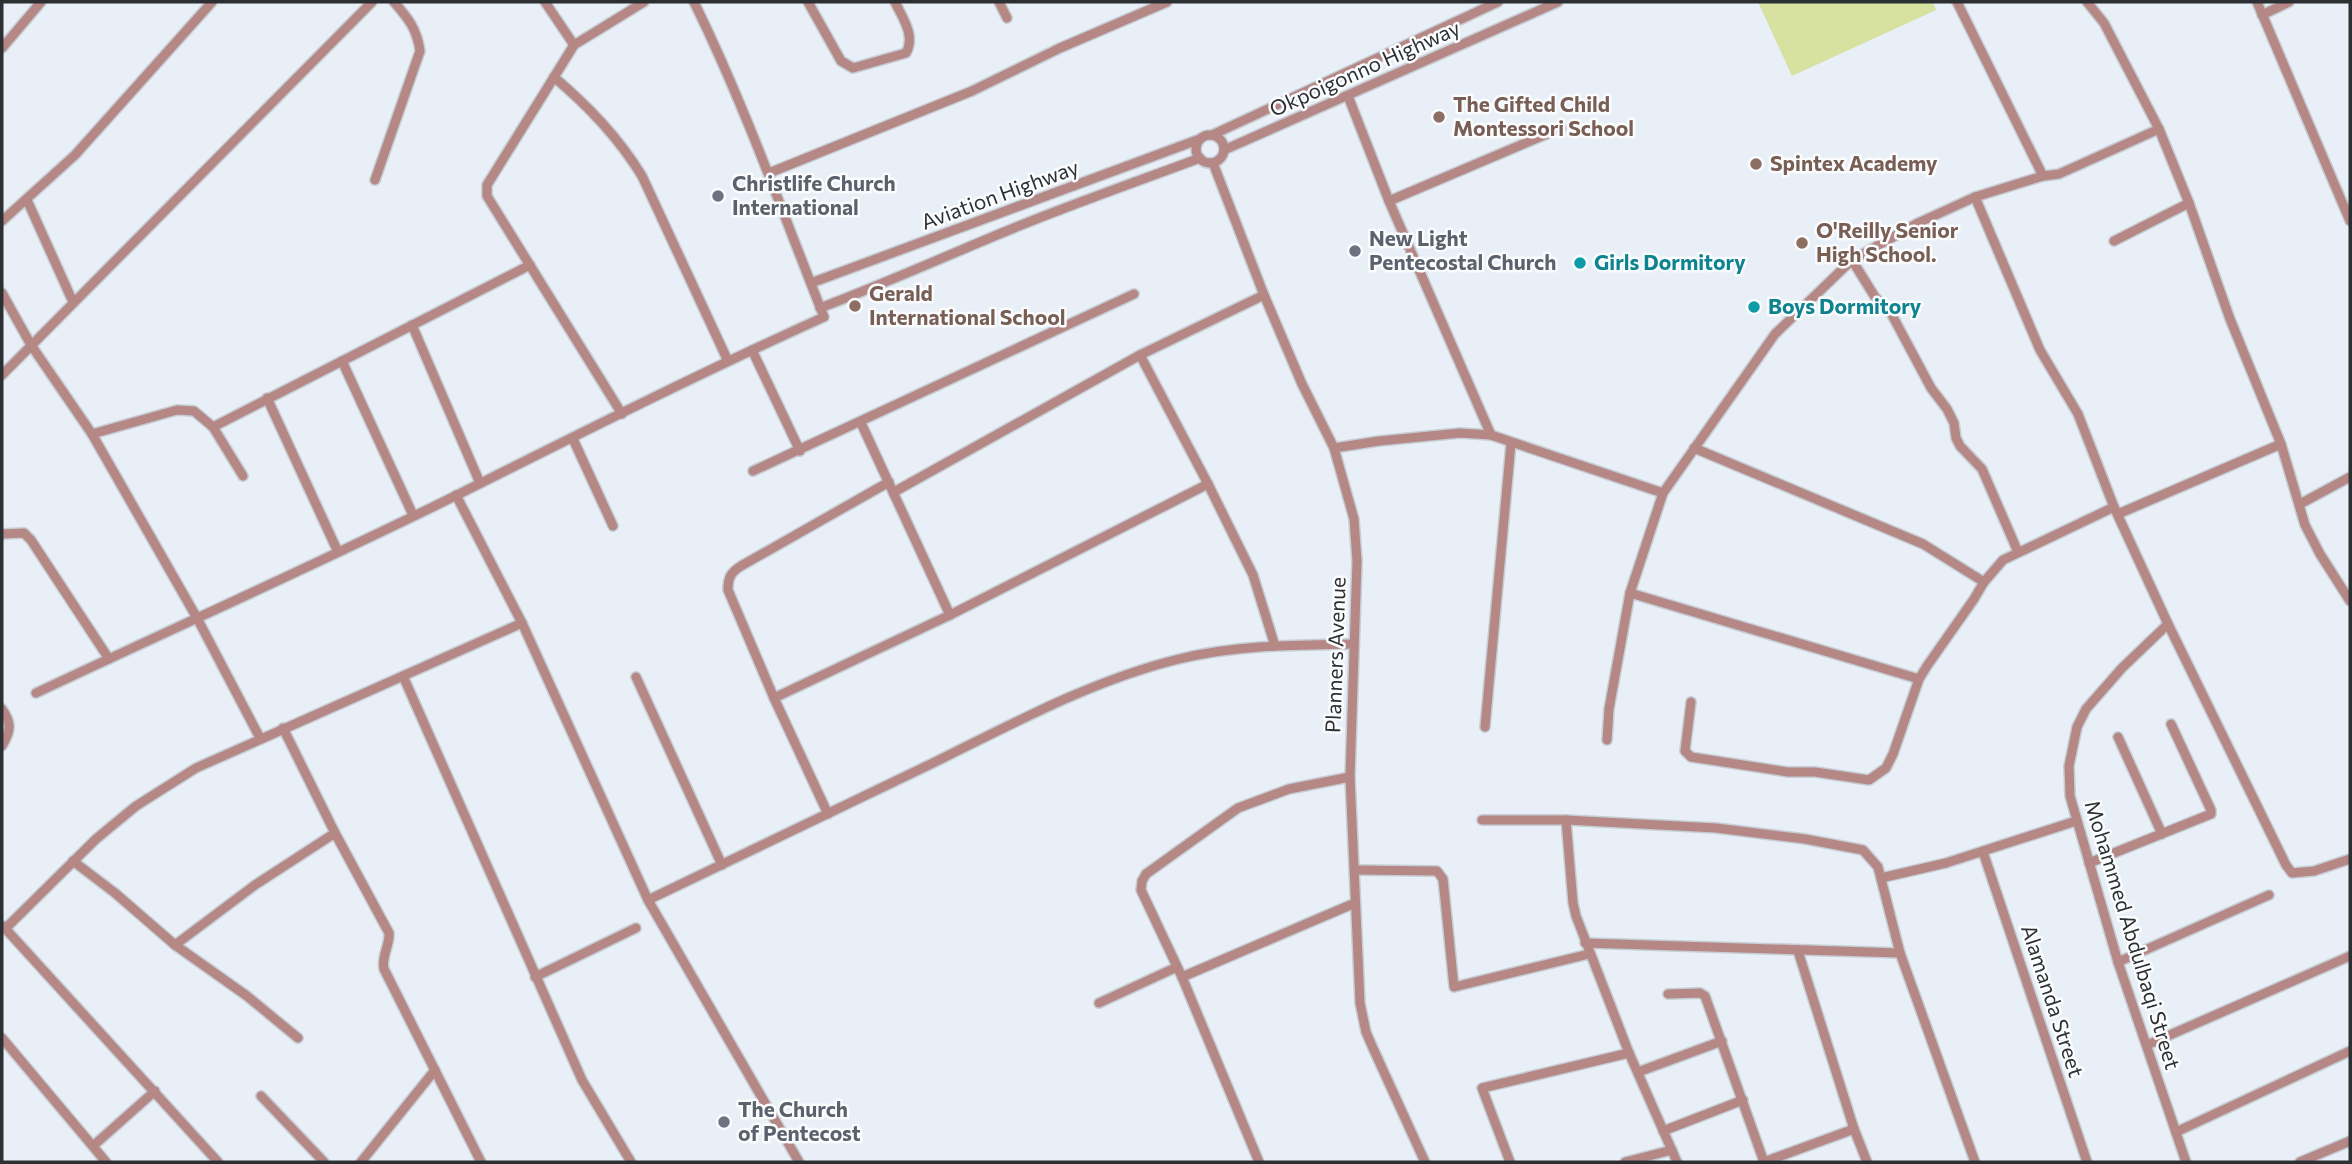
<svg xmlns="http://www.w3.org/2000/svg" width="2352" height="1164" font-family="Commissioner,sans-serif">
  <rect width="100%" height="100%" fill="#e8eff7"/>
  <polygon fill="#d7e1a0" points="1758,2 1933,2 1936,10 1792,76"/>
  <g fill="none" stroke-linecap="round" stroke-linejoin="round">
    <g stroke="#c6cdd4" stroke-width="12">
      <g id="minor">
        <polyline points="545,2 574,45 487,185 487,196 622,414"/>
        <path d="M808,2L841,61L853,68L906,53C916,36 902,17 895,2"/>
        <polyline points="999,2 1007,18"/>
        <polyline points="1957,2 2043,176"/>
        <polyline points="2087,2 2104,23 2159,129 2189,203 2230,319 2281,444 2305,525 2320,554 2350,601"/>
        <polyline points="2257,2 2350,221"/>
        <polyline points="2262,15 2289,2"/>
        <polyline points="574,45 644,2"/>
        <polyline points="2,48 41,2"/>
        <path d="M554,77C589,107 618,137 642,176L728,361"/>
        <polyline points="1348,96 1389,201 1491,435"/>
        <circle cx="1210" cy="149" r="14"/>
        <polyline points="1212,135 1498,2"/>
        <polyline points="1224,150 1558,2"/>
        <polyline points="1213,163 1264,295 1302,384 1334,448 1354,519 1357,561 1350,777 1360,1003 1366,1032 1372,1046 1425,1162"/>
        <polyline points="769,173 972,91 1060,48 1167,2"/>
        <path d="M375,180L420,51C417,29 408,18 394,2"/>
        <polyline points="1975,197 2040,350 2078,414 2114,507 2168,624 2286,865 2292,873 2314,871 2350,859"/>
        <polyline points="27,200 73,302"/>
        <polyline points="1389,201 1561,128"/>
        <polyline points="2,221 75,155 212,2"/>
        <polyline points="2114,241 2189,203"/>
        <polyline points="1852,260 1875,297 1892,315 1931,388 1947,409 1954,423 1956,438 1960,446 1982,469 2018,552"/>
        <polyline points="811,283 1200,139"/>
        <polyline points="2,293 31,345 92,434 197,618 260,738"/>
        <path d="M820,308C884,284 946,256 1009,230C1072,204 1136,182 1200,158"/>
        <polyline points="412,325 480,483"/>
        <polyline points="752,350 800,451"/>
        <polyline points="1140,355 1208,484 1253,575 1275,646"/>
        <polyline points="342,361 413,515"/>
        <polyline points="2,375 372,2"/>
        <polyline points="267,398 338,552"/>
        <polyline points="861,423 950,615"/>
        <polyline points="213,427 530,265"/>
        <polyline points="92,434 177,410 194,411 213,427 243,476"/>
        <polyline points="573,439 613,526"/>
        <polyline points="1334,448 1379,441 1460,433 1491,435 1663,493"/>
        <polyline points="1694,448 1923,544 1984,582"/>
        <polyline points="753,471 1134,294"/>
        <polyline points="894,492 1140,355 1264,295"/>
        <polyline points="456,495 522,623 648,900 799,1162"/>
        <polyline points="2300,504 2350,477"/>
        <polyline points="2118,514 2281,444"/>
        <polyline points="2,534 24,533 31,540 109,659"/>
        <polyline points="1630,593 1919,679"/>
        <polyline points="2168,624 2122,668 2086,709 2077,727 2069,766 2070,796 2118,962 2186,1162"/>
        <polyline points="403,676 582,1080 631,1162"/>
        <polyline points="636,677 722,865"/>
        <path d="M36,693C176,627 318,564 457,495C579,434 700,373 824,317C782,211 744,104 694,2"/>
        <polyline points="774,698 950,615 1208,484"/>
        <polyline points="1691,702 1685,751 1691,757 1788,772 1815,772 1869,780 1886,768 1893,754 1919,679 1927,666 1974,599 1984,582 2003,560 2114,507"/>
        <path d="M2,709C12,723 11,731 2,746"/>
        <polyline points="1485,727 1511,443"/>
        <path d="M283,728L335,833L389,933C390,946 381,956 384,969L481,1162"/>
        <polyline points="2118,737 2162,834"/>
        <polyline points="1607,740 1609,709 1630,593 1663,493 1775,334 1852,260 1918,223 1975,197 2043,176 2059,174 2159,129"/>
        <path d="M828,814L774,698L728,590C728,578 730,573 741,566L889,482"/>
        <polyline points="1482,820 1566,820 1716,828 1805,839 1863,850 1878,867 1900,953 1975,1162"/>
        <polyline points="1566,820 1573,903 1576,916 1629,1053 1677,1162"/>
        <polyline points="1983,852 2087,1162"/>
        <polyline points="73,861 115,893 175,945 247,996 298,1038"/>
        <polyline points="2089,863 2211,814 2211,810 2171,724"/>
        <polyline points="1355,870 1437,871 1443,879 1454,987 1589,954"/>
        <polyline points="1881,878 1946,863 2076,821"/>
        <path d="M648,900C744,854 840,808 935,762C1014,723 1093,680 1179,659C1236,645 1295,645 1353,644"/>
        <polyline points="3,926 218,1162"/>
        <polyline points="6,928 96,839 136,806 196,768 522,623"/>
        <polyline points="1585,943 1900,953"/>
        <polyline points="175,945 255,885 335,833"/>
        <polyline points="2118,962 2269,895"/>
        <polyline points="535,977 636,928"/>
        <polyline points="1182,977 1355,903"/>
        <polyline points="1668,994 1700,993 1705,996 1764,1162"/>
        <polyline points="1099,1003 1177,967"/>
        <polyline points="2,1038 106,1162"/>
        <polyline points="2147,1045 2350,956"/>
        <polyline points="1638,1072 1722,1041"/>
        <polyline points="261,1096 324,1162"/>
        <polyline points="1854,1129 1867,1162"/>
        <polyline points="1663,1131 1743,1100"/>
        <polyline points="2176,1132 2350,1051"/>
        <polyline points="93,1146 155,1091"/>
        <polyline points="361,1162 435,1070"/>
        <polyline points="1259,1162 1182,977 1141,890 1142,881 1146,874 1238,808 1289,789 1350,777"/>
        <polyline points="1510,1162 1482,1088 1629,1053"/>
        <polyline points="1625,1162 1672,1150"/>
        <polyline points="1764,1162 1854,1129 1798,951"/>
        <polyline points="2300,1162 2350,1141"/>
      </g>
    </g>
    <use href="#minor" stroke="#b58886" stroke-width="9"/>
  </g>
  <g fill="#8d6e63" stroke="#fafcfd" stroke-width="2.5">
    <circle cx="1439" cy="117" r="7"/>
    <circle cx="1756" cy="164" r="7"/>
    <circle cx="1802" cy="243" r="7"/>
    <circle cx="855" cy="306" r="7"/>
  </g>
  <g fill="#6b7280" stroke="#fafcfd" stroke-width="2.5">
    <circle cx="718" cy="196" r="7"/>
    <circle cx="1355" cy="251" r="7"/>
    <circle cx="724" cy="1122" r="7"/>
  </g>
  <g fill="#0f9aa8" stroke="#fafcfd" stroke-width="2.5">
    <circle cx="1580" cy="263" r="7"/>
    <circle cx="1754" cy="307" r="7"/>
  </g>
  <g text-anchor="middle" stroke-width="5" stroke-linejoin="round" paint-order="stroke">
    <g font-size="21" fill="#2d3033" stroke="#fafcfd">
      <text transform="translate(1365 69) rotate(-24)" y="7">Okpoigonno Highway</text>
      <text transform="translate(1000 195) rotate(-20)" y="7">Aviation Highway</text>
      <text transform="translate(1336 655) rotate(-88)" y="7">Planners Avenue</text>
      <text transform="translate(2132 935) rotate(73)" y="7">Mohammed Abdulbaqi Street</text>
      <text transform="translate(2052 1001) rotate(72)" y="7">Alamanda Street</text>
    </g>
    <g font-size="21" font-weight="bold" fill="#785e54" stroke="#fafcfd" text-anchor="start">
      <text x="1453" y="112">The Gifted Child<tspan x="1453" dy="24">Montessori School</tspan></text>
      <text x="1770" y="171">Spintex Academy</text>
      <text x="1816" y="238">O'Reilly Senior<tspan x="1816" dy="24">High School.</tspan></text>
      <text x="869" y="301">Gerald<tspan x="869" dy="24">International School</tspan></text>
    </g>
    <g font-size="21" font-weight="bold" fill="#5b616d" stroke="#fafcfd" text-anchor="start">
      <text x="732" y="191">Christlife Church<tspan x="732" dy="24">International</tspan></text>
      <text x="1369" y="246">New Light<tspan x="1369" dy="24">Pentecostal Church</tspan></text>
      <text x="738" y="1117">The Church<tspan x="738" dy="24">of Pentecost</tspan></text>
    </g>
    <g font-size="21" font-weight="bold" fill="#0d838f" stroke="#fafcfd" text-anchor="start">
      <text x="1594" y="270">Girls Dormitory</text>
      <text x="1768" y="314">Boys Dormitory</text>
    </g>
  </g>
  <rect width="2352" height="1164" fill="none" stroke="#2d3033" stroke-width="7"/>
</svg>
